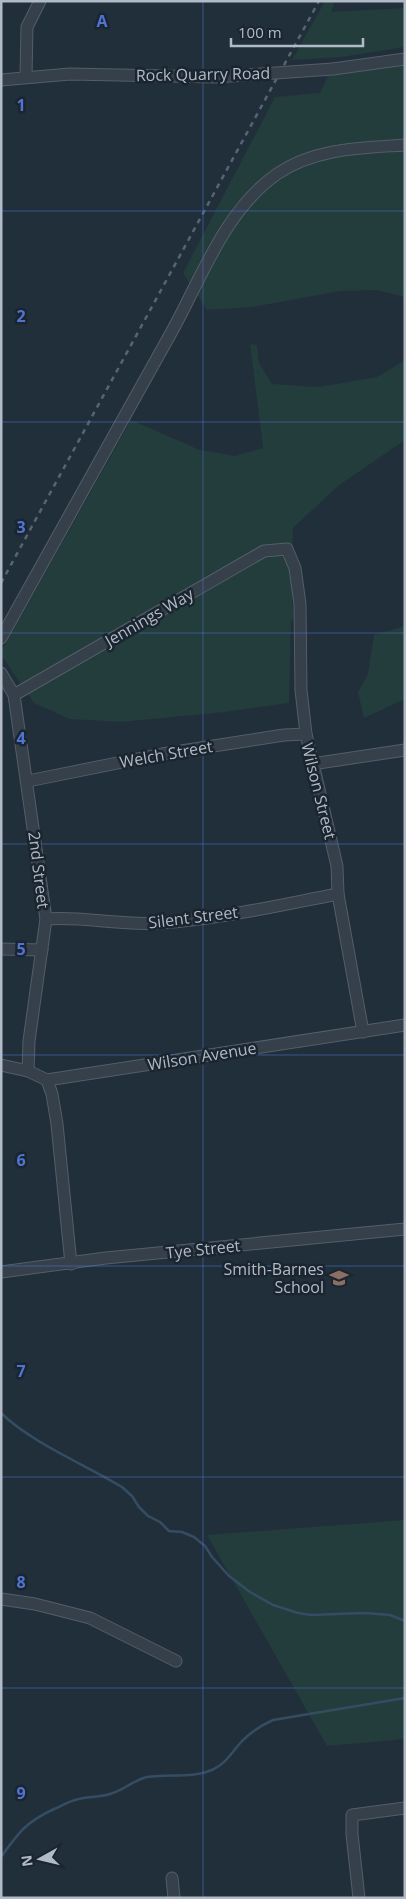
<svg xmlns="http://www.w3.org/2000/svg" width="406" height="1899" font-family="'Open Sans',sans-serif">
  <rect width="100%" height="100%" fill="#212f3b"/>
  <g fill="#233c3c">
    <polygon points="325,1 335,1 331,12 405,8 405,47 342,57 292,60"/>
    <polygon points="405,65 405,297 376,290 340,291 252,307 207,310 183,273 275,97 320,93 328,76"/>
    <polygon points="250,344 257,345 259,363 272,384 319,387 377,377 405,360 405,440 338,486 293,528 292,600 294,620 291,621 289,703 224,712 121,722 70,719 34,703 1,655 1,652 131,420 200,450 235,456 263,448"/>
    <polygon points="405,626 405,699 364,718 358,692 368,674 374,635"/>
    <polygon points="405,1520 405,1739 327,1746 207,1535"/>
  </g>
  <g fill="none" stroke-linecap="round" stroke-linejoin="round">
    <g stroke="#344d63" stroke-width="2.5">
      <path d="M1,1413C32,1443 84,1464 122,1487L132,1496L139,1507L148,1516L160,1522L169,1531L182,1532L194,1537L205,1546L212,1557L229,1576L250,1592L273,1605L298,1613L311,1615L364,1613L390,1615L405,1621"/>
      <path d="M1,1857C19,1832 26,1822 54,1809C61,1806 68,1802 75,1800C88,1796 100,1798 113,1793C125,1789 134,1780 147,1777C169,1773 191,1779 212,1770C226,1764 232,1752 242,1741C251,1732 262,1725 273,1720L405,1698"/>
    </g>
    <g stroke="#535e69" stroke-width="13">
      <g id="minor">
        <polyline points="333,69 405,59"/>
        <polyline points="26,77 27,27 40,1"/>
        <polyline points="1,80 70,74 216,77"/>
        <path d="M1,638C58,536 114,434 171,333C201,279 225,210 277,174C315,148 361,148 405,145"/>
        <polyline points="1,673 14,695 46,919 29,1041 28,1071"/>
        <polyline points="14,695 264,551 287,549 295,568 300,604 301,690 306,734 337,866 338,894 363,1032"/>
        <polyline points="312,764 405,750"/>
        <polyline points="28,781 162,754 284,735 306,734"/>
        <path d="M46,919C84,916 122,926 160,923C220,919 280,905 338,894"/>
        <polyline points="1,949 42,950"/>
        <polyline points="1,1065 28,1071 47,1080 405,1025"/>
        <polyline points="47,1080 52,1094 57,1124 71,1264"/>
        <polyline points="1,1272 106,1258 405,1229"/>
        <polyline points="1,1599 35,1604 90,1618 176,1661"/>
        <polyline points="172,1878 174,1898"/>
        <polyline points="359,1898 352,1834 352,1815 405,1808"/>
      </g>
    </g>
    <use href="#minor" stroke="#35404b" stroke-width="11"/>
    <polyline stroke="#566572" stroke-width="2.5" stroke-dasharray="5 5" stroke-linecap="butt" points="1,583 319,1"/>
    <g stroke="#535e69" stroke-width="13" stroke-linecap="butt">
      <polyline id="minor-bridge" points="216,77 333,69"/>
    </g>
    <use href="#minor-bridge" stroke="#35404b" stroke-width="11"/>
  </g>
  <path fill="none" stroke="#5074d2" stroke-width="1" stroke-opacity="0.55" d="M203,1V1898M1,211H405M1,422H405M1,633H405M1,844H405M1,1055H405M1,1266H405M1,1477H405M1,1688H405"/>
  <defs>
    <g id="school-bare" transform="scale(1.5)"><path d="M0-5L7-2L0 1L-7-2ZM-4 1L0 2.5L4 1V4Q0 6-4 4Z" fill="#8d6e63" stroke="#1a2530" stroke-width="2.5" paint-order="stroke"/></g>
  </defs>
  <g fill-rule="evenodd">
    <use href="#school-bare" x="339" y="1278"/>
  </g>
  <g text-anchor="middle" stroke-width="5" stroke-linejoin="round" paint-order="stroke">
    <g font-size="16" fill="#b0bbc7" stroke="#1a2530">
      <text transform="translate(203 74) rotate(-1)" y="6">Rock Quarry Road</text>
      <text transform="translate(149 617) rotate(-30)" y="6">Jennings Way</text>
      <text transform="translate(166 754) rotate(-10)" y="6">Welch Street</text>
      <text transform="translate(319 791) rotate(76)" y="6">Wilson Street</text>
      <text transform="translate(39 870) rotate(83)" y="6">2nd Street</text>
      <text transform="translate(193 917) rotate(-7)" y="6">Silent Street</text>
      <text transform="translate(202 1056) rotate(-9)" y="6">Wilson Avenue</text>
      <text transform="translate(203 1249) rotate(-6)" y="6">Tye Street</text>
    </g>
    <g font-size="16" fill="#b0bbc7" stroke="#1a2530" text-anchor="end">
      <text x="324" y="1275">Smith-Barnes<tspan x="324" dy="18">School</tspan></text>
    </g>
  </g>
  <g font-size="16" text-anchor="middle" font-weight="bold" fill="#5074d2" stroke="#1a2530" stroke-width="5" stroke-linejoin="round" paint-order="stroke">
    <text x="102" y="27">A</text>
    <text x="21" y="111">1</text>
    <text x="21" y="322">2</text>
    <text x="21" y="533">3</text>
    <text x="21" y="744">4</text>
    <text x="21" y="955">5</text>
    <text x="21" y="1166">6</text>
    <text x="21" y="1377">7</text>
    <text x="21" y="1588">8</text>
    <text x="21" y="1799">9</text>
  </g>
  <rect width="406" height="1899" fill="none" stroke="#b0bbc7" stroke-width="5"/>
  <g transform="translate(40 1859) rotate(262)" stroke="#1a2530" stroke-width="4" paint-order="stroke">
  <path d="M0-4L9 19L0 12L-9 19Z" fill="#b0bbc7"/>
  <text y="-8" font-size="14" font-weight="bold" text-anchor="middle" fill="#b0bbc7">N</text>
  </g>
  <path d="M231 38v8h132v-8" fill="none" stroke="#b0bbc7" stroke-width="2.5"/>
  <text x="238" y="38" font-size="15" fill="#b0bbc7" stroke="#1a2530" stroke-width="4" paint-order="stroke">100 m</text>
</svg>
